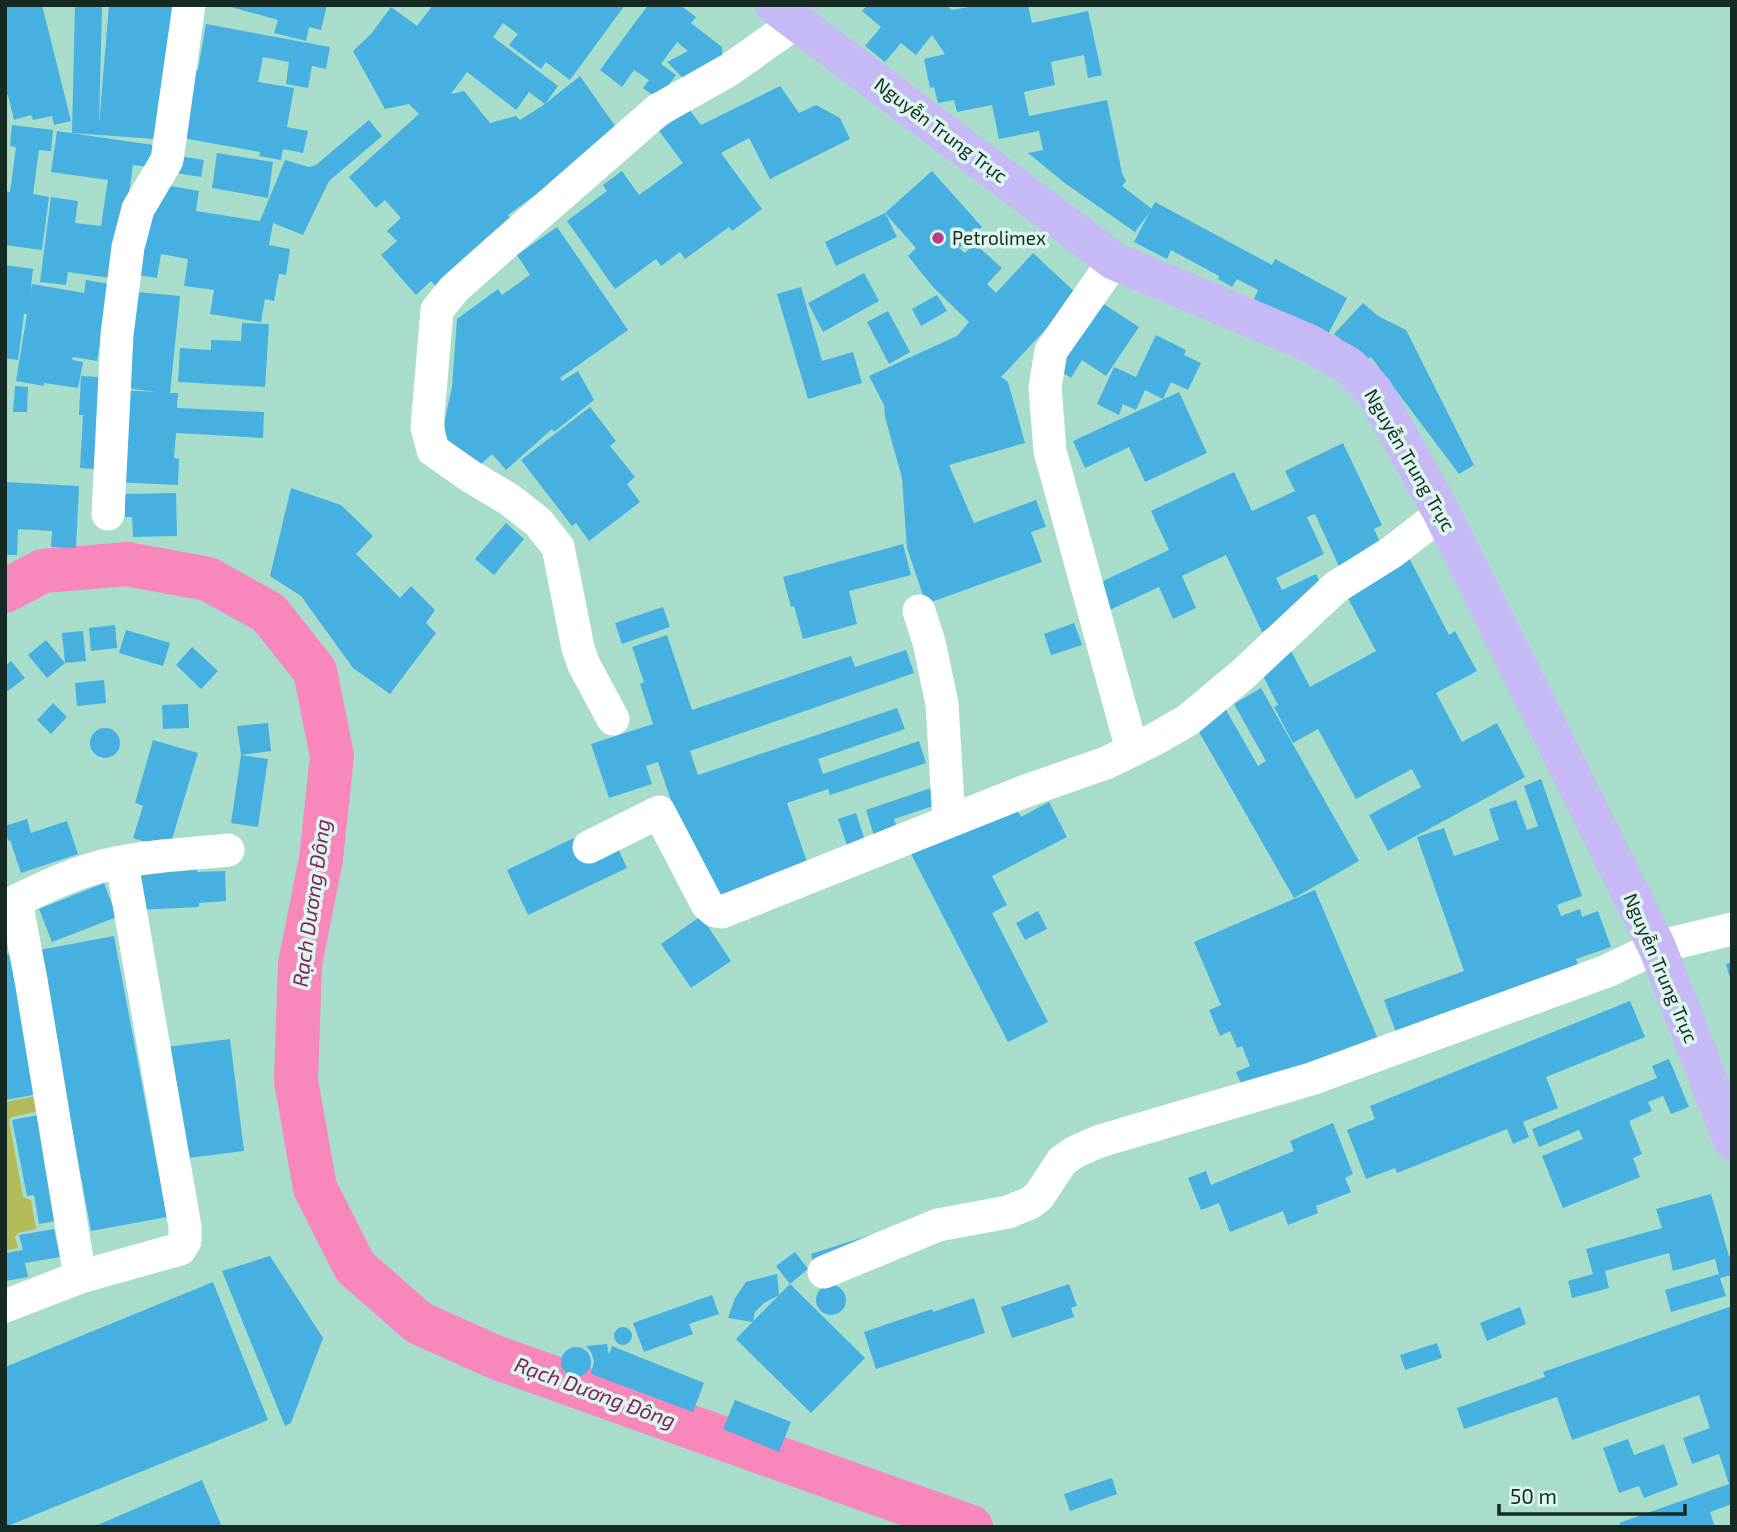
<svg xmlns="http://www.w3.org/2000/svg" width="1737" height="1532" font-family="'Exo 2',sans-serif">
  <rect width="100%" height="100%" fill="#a8ddcb"/>
  <polygon fill="#b4ba59" points="36,1096 39,1111 12,1117 9,1121 23,1197 31,1200 36,1229 18,1233 15,1237 18,1248 5,1251 5,1102"/>
  <g fill="none" stroke-linecap="round" stroke-linejoin="round">
    <polyline stroke="#f887bb" stroke-width="44" points="5,591 43,571 127,564 208,579 269,613 315,671 332,756 321,859 300,964 296,1081 315,1188 355,1267 419,1323 495,1357 971,1527"/>
  </g>
  <g fill="#46b0e1" fill-rule="evenodd">
    <polygon points="5,5 42,5 71,121 54,125 52,116 33,120 31,115 14,120 8,95 5,96"/>
    <polygon points="75,5 102,5 99,125 109,5 179,5 168,140 72,133"/>
    <polygon points="224,5 327,5 321,30 309,27 306,41 274,33 278,20"/>
    <path d="M433,5H625L570,80L546,62L541,69L509,45L518,34L503,23L493,37L558,86L545,104L580,76L620,133L508,215L516,225L441,292L431,281L416,295L381,255L397,241L387,231L401,218L385,200L376,208L349,177L419,114L409,104L385,109L353,51L371,34L391,7L417,26ZM467,72L516,110L529,92L545,104L520,120L516,116L490,123L464,91L451,94Z"/>
    <polygon points="648,5 680,5 696,17 691,23 722,47 723,67 688,83 667,62 688,51 677,42 661,64 676,75 658,99 643,88 649,80 634,70 622,87 600,70"/>
    <polygon points="867,5 946,5 952,10 968,7 967,5 1028,5 1032,23 1088,11 1102,75 1088,78 1084,55 1051,62 1055,85 1024,92 1029,116 1107,100 1122,173 1126,181 1122,186 1152,209 1135,232 1066,184 1028,153 1043,150 1039,131 999,139 992,105 957,112 954,100 938,103 934,87 930,88 924,59 945,54 932,35 916,55 901,43 885,62 865,46 881,27 862,11"/>
    <polygon points="206,24 330,47 326,69 312,66 308,88 286,84 289,62 263,57 258,82 294,88 287,127 308,131 303,153 283,149 281,160 259,156 260,152 177,137 189,69 198,70"/>
    <polygon points="780,86 799,113 816,105 840,118 850,139 770,179 749,138 721,153 762,209 732,231 729,227 685,259 680,252 661,266 656,259 615,289 567,221 607,191 603,185 622,171 639,195 683,163 659,131 689,109 701,125"/>
    <polygon points="369,120 382,136 329,181 303,235 273,223 269,245 290,249 286,275 279,274 274,301 265,299 261,322 210,314 214,290 184,286 188,259 161,254 157,278 132,274 154,183 199,191 196,211 260,221 285,160 309,167 316,165"/>
    <polygon points="12,125 53,130 51,151 39,150 33,194 49,197 42,250 5,245 5,191 10,192 16,147 10,146"/>
    <polygon points="57,131 160,146 157,168 133,165 117,279 68,272 66,285 40,282 51,197 78,201 75,223 101,226 108,180 51,172"/>
    <polygon points="217,153 273,162 268,198 212,188"/>
    <polygon points="179,156 204,160 201,177 176,173"/>
    <polygon points="932,171 982,227 959,248 965,253 974,243 1002,268 987,284 996,293 1033,253 1078,295 1001,377 1008,382 1025,443 949,465 974,523 1036,500 1046,527 1031,532 1042,562 926,604 907,548 902,478 885,417 884,405 869,376 957,336 969,322 933,287 908,256 916,248 885,213"/>
    <polygon points="1155,202 1272,265 1275,259 1347,298 1326,338 1254,299 1258,290 1237,279 1232,287 1218,279 1219,276 1171,250 1167,259 1134,242"/>
    <polygon points="885,213 897,237 836,266 825,242"/>
    <polygon points="557,227 628,330 560,378 562,381 578,371 594,400 554,432 552,429 506,470 492,454 480,465 445,442 445,419 452,387 457,319 498,289 502,295 530,275 517,255"/>
    <polygon points="5,265 33,269 30,295 32,284 84,293 86,280 110,284 97,361 73,357 72,360 83,362 78,388 44,383 44,386 16,381 27,314 24,314 18,360 5,358"/>
    <polygon points="864,273 879,301 823,332 808,303"/>
    <polygon points="801,287 822,361 853,352 862,383 808,399 777,294"/>
    <polygon points="126,291 180,296 170,393 178,393 177,408 264,412 263,438 176,433 174,458 179,459 178,485 113,482 118,390 157,392 117,387"/>
    <polygon points="937,295 947,311 921,326 912,309"/>
    <polygon points="1096,299 1139,327 1106,376 1082,360 1071,378 1053,366"/>
    <polygon points="1363,303 1378,316 1406,330 1474,465 1459,474 1371,357 1366,360 1334,334"/>
    <polygon points="888,311 910,352 889,364 867,322"/>
    <polygon points="242,323 269,324 265,387 178,382 180,348 211,350 211,340 241,341"/>
    <polygon points="1156,335 1186,350 1184,355 1201,363 1188,390 1171,382 1163,399 1145,390 1136,410 1123,404 1119,415 1097,404 1114,367 1136,377"/>
    <polygon points="81,376 112,378 107,470 80,468 83,415 79,415"/>
    <polygon points="15,386 28,387 27,412 13,412"/>
    <polygon points="1179,392 1207,453 1145,482 1129,447 1085,468 1073,441"/>
    <polygon points="590,407 616,441 610,446 635,477 627,484 640,502 589,541 576,523 572,526 521,460"/>
    <polygon points="1343,443 1382,525 1374,529 1385,553 1342,573 1315,514 1307,517 1324,554 1276,578 1282,590 1316,574 1325,593 1294,617 1262,632 1226,555 1182,576 1196,608 1173,619 1159,587 1101,614 1088,588 1169,550 1151,511 1234,472 1252,511 1295,491 1285,471"/>
    <polygon points="5,482 79,486 76,548 51,547 52,531 18,529 17,555 5,555"/>
    <polygon points="291,488 341,505 373,536 356,554 400,598 411,586 435,610 426,623 436,633 390,694 353,668 301,596 270,576"/>
    <polygon points="176,493 177,536 133,537 132,517 125,517 125,494"/>
    <polygon points="506,523 524,539 494,575 475,559"/>
    <polygon points="903,544 911,575 849,591 857,624 803,639 794,606 791,607 783,577"/>
    <polygon points="1406,552 1449,635 1455,631 1477,671 1436,693 1462,742 1497,723 1525,777 1388,851 1369,815 1421,787 1412,769 1356,799 1318,729 1293,743 1274,707 1278,705 1258,666 1290,649 1310,687 1376,651 1342,587"/>
    <polygon points="663,607 670,627 622,644 615,623"/>
    <polygon points="1074,623 1082,645 1051,655 1044,634"/>
    <polygon points="115,625 117,648 91,651 89,628"/>
    <polygon points="126,630 170,643 163,666 119,653"/>
    <polygon points="83,631 86,661 65,663 62,633"/>
    <polygon points="667,635 692,710 851,656 855,667 906,650 914,673 690,751 698,775 897,708 905,729 818,759 823,774 919,741 926,763 830,795 828,789 787,803 809,868 716,900 679,824 658,762 646,766 652,784 609,798 591,744 653,724 640,684 644,682 632,647"/>
    <polygon points="46,640 65,663 47,678 28,655"/>
    <polygon points="192,647 218,671 201,689 176,665"/>
    <polygon points="11,661 25,678 5,693 5,666"/>
    <polygon points="104,680 106,703 77,706 75,683"/>
    <polygon points="1261,688 1359,861 1294,898 1195,725 1225,708 1258,766 1266,761 1234,704"/>
    <polygon points="53,703 67,717 51,734 37,720"/>
    <polygon points="188,704 189,728 163,729 162,705"/>
    <polygon points="268,723 271,751 241,755 237,726"/>
    <circle cx="105" cy="743" r="15"/>
    <polygon points="153,740 198,753 169,849 133,838 143,806 135,803"/>
    <polygon points="241,755 268,759 258,827 231,823"/>
    <polygon points="1541,779 1582,896 1557,905 1561,916 1580,909 1582,917 1598,911 1611,947 1576,959 1579,967 1396,1032 1384,1000 1464,971 1417,837 1444,828 1454,856 1499,840 1489,809 1516,800 1527,830 1538,826 1524,786"/>
    <polygon points="934,787 939,804 894,819 898,831 875,839 866,810"/>
    <polygon points="1011,799 1021,817 1049,802 1067,837 992,876 1007,905 992,913 1048,1022 1008,1042 910,852"/>
    <polygon points="856,813 867,847 850,854 838,819"/>
    <polygon points="27,819 31,833 67,821 78,854 21,873 10,840 8,841 5,826"/>
    <polygon points="574,838 584,860 617,846 627,868 528,915 507,870"/>
    <polygon points="197,869 197,872 225,871 226,901 199,903 199,907 138,910 137,872"/>
    <polygon points="104,883 117,917 52,942 39,909"/>
    <polygon points="1315,890 1378,1039 1245,1092 1236,1072 1250,1066 1242,1046 1237,1048 1230,1031 1220,1036 1209,1010 1221,1005 1194,942"/>
    <polygon points="1038,911 1047,929 1025,940 1016,923"/>
    <polygon points="701,916 731,961 691,988 661,944"/>
    <polygon points="114,936 167,1217 91,1231 39,950"/>
    <polygon points="11,954 38,1094 5,1100 5,955"/>
    <polygon points="1732,962 1732,982 1731,982 1726,964"/>
    <polygon points="1630,1001 1645,1037 1546,1077 1558,1108 1523,1122 1529,1137 1513,1144 1507,1129 1397,1173 1395,1168 1366,1179 1347,1130 1375,1119 1370,1106"/>
    <polygon points="230,1039 244,1151 180,1159 166,1047"/>
    <polygon points="1669,1059 1689,1107 1671,1114 1663,1096 1648,1102 1652,1111 1629,1121 1642,1154 1633,1158 1640,1177 1563,1208 1542,1156 1583,1139 1579,1130 1539,1147 1532,1129 1657,1078 1652,1066"/>
    <polygon points="43,1114 62,1220 39,1224 34,1195 27,1196 12,1120"/>
    <polygon points="1333,1123 1353,1174 1345,1178 1351,1192 1316,1206 1318,1213 1288,1225 1283,1211 1230,1232 1219,1203 1201,1210 1188,1178 1206,1171 1211,1185 1294,1151 1290,1141"/>
    <polygon points="1711,1194 1729,1256 1732,1255 1732,1275 1720,1278 1726,1296 1671,1312 1665,1290 1719,1274 1715,1259 1673,1271 1669,1253 1605,1271 1609,1288 1572,1298 1568,1281 1593,1274 1586,1249 1662,1228 1656,1209"/>
    <polygon points="892,1228 814,1265 811,1254"/>
    <polygon points="54,1229 60,1257 25,1263 28,1277 5,1281 5,1253 23,1250 19,1235"/>
    <polygon points="795,1252 808,1269 790,1284 776,1266"/>
    <polygon points="270,1256 323,1338 291,1423 285,1426 222,1271"/>
    <polygon points="777,1274 779,1295 790,1284 865,1358 811,1413 736,1339 779,1295 764,1303 755,1312 753,1322 728,1318 735,1298 746,1282"/>
    <polygon points="213,1282 268,1420 5,1527 5,1367"/>
    <polygon points="1069,1284 1077,1306 1071,1308 1074,1317 1012,1338 1001,1307"/>
    <circle cx="831" cy="1300" r="15"/>
    <polygon points="712,1295 719,1314 689,1324 693,1334 644,1352 633,1323"/>
    <polygon points="974,1298 985,1333 876,1369 864,1332 932,1309 933,1312"/>
    <polygon points="1732,1306 1732,1504 1710,1512 1715,1527 1621,1527 1619,1523 1729,1484 1719,1454 1692,1464 1683,1438 1710,1428 1699,1395 1572,1440 1557,1397 1464,1429 1457,1408 1545,1377 1543,1372"/>
    <polygon points="1520,1307 1526,1324 1487,1341 1480,1323"/>
    <circle cx="623" cy="1336" r="9"/>
    <polygon points="1437,1343 1442,1358 1405,1370 1400,1355"/>
    <polygon points="607,1344 609,1355 612,1346 704,1383 693,1412 591,1374 594,1361 591,1352 586,1346"/>
    <circle cx="576" cy="1362" r="15"/>
    <polygon points="735,1400 791,1422 779,1452 723,1429"/>
    <polygon points="1628,1439 1634,1455 1664,1444 1678,1485 1644,1498 1639,1486 1619,1493 1603,1448"/>
    <polygon points="1112,1478 1117,1494 1070,1511 1064,1494"/>
    <polygon points="202,1480 222,1527 93,1527"/>
  </g>
  <g fill="none" stroke-linecap="round" stroke-linejoin="round">
    <g stroke="#fff" stroke-width="33">
      <polyline points="1114,261 1051,351 1045,387 1050,451 1132,750"/>
      <polyline points="108,514 117,335 128,247 138,209 167,160 189,5"/>
      <polyline points="919,611 929,642 942,704 949,821"/>
      <polyline points="613,719 584,665 578,648 558,547 538,522 510,500 470,476 433,450 427,427 437,310 454,289 500,248 658,110 729,70 798,21"/>
      <polyline points="589,847 659,812 707,904 715,911 722,912 1023,792 1106,763 1155,739 1188,720 1242,675 1336,587 1392,552 1442,513"/>
      <polyline points="824,1272 938,1225 1008,1212 1030,1203 1039,1196 1062,1161 1075,1152 1100,1141 1311,1079 1607,971 1657,947 1732,929"/>
      <path d="M80,1277L31,980L16,901C40,889 65,877 92,869C135,856 183,855 228,850"/>
      <polyline points="5,1306 80,1277 180,1249 185,1241 185,1227 122,863"/>
    </g>
    <polyline stroke="#c7b9f6" stroke-width="38" points="774,5 1114,261 1309,343 1349,366 1374,391 1442,513 1657,947 1732,1141"/>
  </g>
  <circle fill="#bf3c81" stroke="#ddf7ee" stroke-width="2.5" cx="938" cy="238" r="7"/>
  <g text-anchor="middle" stroke-width="7" stroke-linejoin="round" paint-order="stroke">
    <g font-size="19" fill="#152a23" stroke="#ddf7ee">
      <text transform="translate(941 130) rotate(37)" y="7">Nguyễn Trung Trực</text>
      <text transform="translate(1410 460) rotate(60)" y="7">Nguyễn Trung Trực</text>
      <text transform="translate(1661 968) rotate(67)" y="7">Nguyễn Trung Trực</text>
    </g>
    <g font-size="19" fill="#152a23" stroke="#ddf7ee" text-anchor="start">
      <text x="952" y="245">Petrolimex</text>
    </g>
    <g font-size="21" font-style="italic" fill="#842156" stroke="#ddf7ee">
      <text transform="translate(312 903) rotate(-82)" y="7">Rạch Dương Đông</text>
      <text transform="translate(595 1393) rotate(20)" y="7">Rạch Dương Đông</text>
    </g>
  </g>
  <rect width="1737" height="1532" fill="none" stroke="#152a23" stroke-width="14"/>
  <path d="M1499 1504v10h186v-10" fill="none" stroke="#152a23" stroke-width="3.5"/>
  <text x="1510" y="1504" font-size="21" fill="#152a23" stroke="#ddf7ee" stroke-width="5" paint-order="stroke">50 m</text>
</svg>
